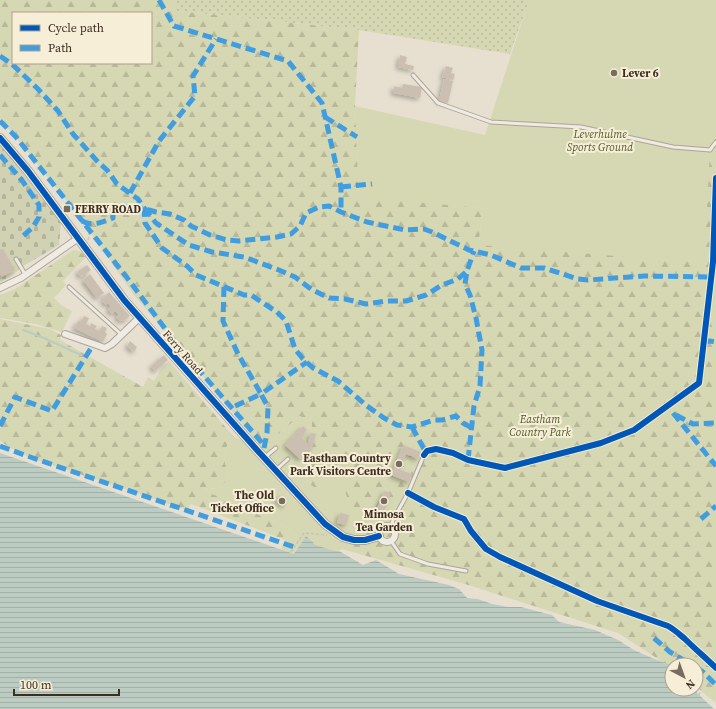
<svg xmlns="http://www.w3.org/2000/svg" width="716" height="709" font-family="'Source Serif 4',serif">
  <defs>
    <pattern id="grass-dots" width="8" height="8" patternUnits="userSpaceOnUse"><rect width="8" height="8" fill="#d6d7b3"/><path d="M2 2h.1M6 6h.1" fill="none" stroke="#b9b99a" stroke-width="1.8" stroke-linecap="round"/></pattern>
    <pattern id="forest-firs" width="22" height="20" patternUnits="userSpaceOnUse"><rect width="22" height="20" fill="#d6d7b3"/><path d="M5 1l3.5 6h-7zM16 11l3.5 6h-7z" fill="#b9b99a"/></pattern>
    <pattern id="cemetery-stones" width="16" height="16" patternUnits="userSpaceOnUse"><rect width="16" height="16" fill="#d1d1b3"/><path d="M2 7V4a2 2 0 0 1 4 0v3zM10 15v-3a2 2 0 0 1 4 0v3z" fill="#b4b49a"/></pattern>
    <pattern id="water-rules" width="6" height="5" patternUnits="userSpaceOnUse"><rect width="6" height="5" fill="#bcccc2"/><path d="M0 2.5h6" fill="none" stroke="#a2b0a6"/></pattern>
    <filter id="shadow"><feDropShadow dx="-2.5" dy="2.5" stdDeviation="2" flood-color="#0004"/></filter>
  </defs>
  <rect width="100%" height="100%" fill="#e7e0d1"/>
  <polygon fill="url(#grass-dots)" points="177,0 529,0 510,54 359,30 177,11"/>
  <g fill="url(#forest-firs)" fill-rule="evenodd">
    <path d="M0,0H177V11L359,30L355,106L359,196L482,208L479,245L710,150L716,142V703L696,687V665H672V668L618,633L465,584L342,549L352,516L308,483L305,464L312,424L300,416L262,448L178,346L134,295L81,219L9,129L0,121ZM13,13H151V63H13Z"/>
    <polygon points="73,250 80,251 86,257 63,281 66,285 54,298 61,305 72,311 62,332 36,324 0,318 0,295 15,289"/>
    <path d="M0,319L50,329L61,335L60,340L143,387L148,377L154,381L161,369L169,361L234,437C217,456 227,458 228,479L219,489L208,488L204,490L290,529L285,540L194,505L190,504L189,508L191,509L190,511L31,458L16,451L0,441Z"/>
  </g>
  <polygon fill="url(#cemetery-stones)" points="0,145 17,165 61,223 59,245 25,265 10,277 0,282"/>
  <g fill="#d6d7b3">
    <polygon points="529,0 716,0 716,142 710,150 704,263 479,245 482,208 359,197 355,106 485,135"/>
    <path d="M300,416L312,424L305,464L308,483L322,492L335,478L345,490L352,516L342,549C336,553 323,548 317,545C313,543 309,539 306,536L294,554L281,549L290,529L204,490L208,488L219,489L228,479C227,458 217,456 234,437L262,448Z"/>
  </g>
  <polygon fill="url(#water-rules)" points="0,453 294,554 306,536 316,545 331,550 339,551 363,565 376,560 399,574 449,585 459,589 467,598 478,599 492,604 508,607 521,607 552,615 559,622 595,630 618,640 634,650 652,658 668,664 672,667 672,689 693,689 714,709 0,709"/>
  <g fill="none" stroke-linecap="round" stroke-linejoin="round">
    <polyline stroke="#bcccc2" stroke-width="2" points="23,330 44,338 81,355"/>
  </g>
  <g fill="#cbbfb2" filter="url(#shadow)">
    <polygon points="400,55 407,57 405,64 414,66 413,70 398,67"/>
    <polygon points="446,66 453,68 451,73 455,74 453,80 442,77"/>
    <polygon points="444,79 453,81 448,103 439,101"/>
    <polygon points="403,84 422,87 420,98 393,93 394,86 402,88"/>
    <polygon points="3,249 15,270 2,277 0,274 0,250"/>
    <polygon points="87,265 91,270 81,277 77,272"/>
    <polygon points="90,274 104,293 97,298 83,280"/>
    <polygon points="109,292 130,316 124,321 122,320 120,321 116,317 119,315 115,311 112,314 108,309 111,307 108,303 106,305 102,301 105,299 103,298"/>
    <polygon points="84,316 89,318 86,324 90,326 91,323 97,326 95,329 99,331 102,326 107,328 105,332 107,334 103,342 74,328 78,321 81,322"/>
    <polygon points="130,341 137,347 134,352 127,346"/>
    <polygon points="164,355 168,360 155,371 151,366"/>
    <polygon points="303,426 307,430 301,437 308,444 310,433 316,434 313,446 300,459 285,445"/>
    <polygon points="403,445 421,452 418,459 406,454 400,470 412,474 409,482 391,475"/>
    <polygon points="384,491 391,493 384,511 377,508"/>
    <polygon points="280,495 287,502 283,506 276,499"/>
    <polygon points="340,513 349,515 346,525 337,523"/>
  </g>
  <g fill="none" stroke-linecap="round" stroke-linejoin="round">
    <g stroke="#ada599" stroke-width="5">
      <g id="service">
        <polyline points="413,75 438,103 491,122 581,127 673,147 710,150 716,142"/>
        <polyline points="16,259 25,274"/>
        <polyline points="69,287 122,335"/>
        <polyline points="265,457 276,448"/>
        <polyline points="276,470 288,459"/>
        <polyline points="391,527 393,520 408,493 424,455"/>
        <polyline points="391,541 400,554 428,564 466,571"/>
      </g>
    </g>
    <g stroke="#ada599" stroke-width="8">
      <g id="minor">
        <polyline points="0,288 21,278 77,239"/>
        <polyline points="65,334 105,348 112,344 139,318"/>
        <circle cx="387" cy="534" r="8"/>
      </g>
    </g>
    <g stroke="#ada599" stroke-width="10">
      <polyline id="tertiary" points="0,138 28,171 124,300 257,450 325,524 343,537 354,540 365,540 379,536"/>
    </g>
    <g stroke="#c8c2b9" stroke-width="1.5" stroke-dasharray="3 2" stroke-linecap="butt">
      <polyline points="88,240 90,230"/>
      <polyline points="291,552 304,533 327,535"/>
      <polyline points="699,695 701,690 698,684 703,677"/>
    </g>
    <use href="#service" stroke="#efebe3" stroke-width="3"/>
    <use href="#minor" stroke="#efebe3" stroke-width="6"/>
    <use href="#tertiary" stroke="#efebe3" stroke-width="8"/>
    <g stroke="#3f9de0" stroke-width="5" stroke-dasharray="10 5" stroke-linecap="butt">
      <polyline points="159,0 174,26 288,61 322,103 341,187 341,212"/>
      <polyline points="0,56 12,64 38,89 58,111 73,134 98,162 107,170 117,184 138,199 144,208 145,223 162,248 187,266 196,275 244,295 251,295 277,312 286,321 295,349 303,359 313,368 338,381 367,406 384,418 397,425 412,427 434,420 442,420 456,416 463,423 472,428"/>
      <polyline points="325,117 357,137"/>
      <polyline points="0,121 16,137 128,279 178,346 264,445"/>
      <polyline points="0,155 21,179 39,205 39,217 33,227 22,237"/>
      <polyline points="341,187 372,184"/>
      <polyline points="130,193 159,141 195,96 193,76 216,39"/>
      <polyline points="144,208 156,223 189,245 212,252 244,257 279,270 295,277 311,289 329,298 345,299 366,304 387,301 406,301 426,295 442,285 458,279 467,271"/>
      <path d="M82,221C93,227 102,222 113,218V212L118,207L135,206L156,212L170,214L184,220L191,226L210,235L227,240L239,241L277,237L291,234L300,226L306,213L319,207L329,206L341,212L367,222L405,230L424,229L432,232L469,250L491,255L521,268H544L578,279L588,280L644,276L711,277"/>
      <polyline points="224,287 223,321 238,354 261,394 231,408"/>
      <polyline points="704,342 710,341 716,342"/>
      <polyline points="673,413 716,466"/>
      <polyline points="676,415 693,424 716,423"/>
      <polyline points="0,426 15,397 52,411 93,345"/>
      <polyline points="412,427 424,449 424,455"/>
      <polyline points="0,446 33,458 294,547"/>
      <polyline points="264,448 267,433 268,407 261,394 307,362"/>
      <polyline points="468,460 474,406 480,386 482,350 476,318 470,295 465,284 467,271 474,251"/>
      <polyline points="701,519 716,506"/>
      <polyline points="654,638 670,652 692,665"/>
      <polyline points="696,667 703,672 716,685"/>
    </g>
    <g stroke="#f7eed8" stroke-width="8">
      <g id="cycleway">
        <polyline points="0,138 28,171 124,300 257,450 325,524 343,537 354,540 365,540 379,536"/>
        <polyline points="424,455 427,451 436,449 453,453 468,460 505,468 601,443 634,430 699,383 713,262 716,178"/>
        <path d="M408,493L434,507L464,519L471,531L486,549L500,557L597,601L668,626C675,630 679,634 685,639C695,649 706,658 716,668"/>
      </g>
    </g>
    <use href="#cycleway" stroke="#0057b8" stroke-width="6"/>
  </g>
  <g fill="#786c5e" stroke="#f7eed8" stroke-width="1.5">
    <circle cx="614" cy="73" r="4"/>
    <rect x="63" y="205" width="8" height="8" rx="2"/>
    <circle cx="399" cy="464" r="4"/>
    <circle cx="282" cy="501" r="4"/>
    <circle cx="384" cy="501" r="4"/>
  </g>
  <g text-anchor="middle" stroke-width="4" stroke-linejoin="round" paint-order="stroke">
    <g font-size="11" font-weight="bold" fill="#3d2e20" stroke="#f7eed8" text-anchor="start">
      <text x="622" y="77">Lever 6</text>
      <text x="75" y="213">FERRY ROAD</text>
      <text x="391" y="462" text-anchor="end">Eastham Country<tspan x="391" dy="13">Park Visitors Centre</tspan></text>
      <text x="274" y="499" text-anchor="end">The Old<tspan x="274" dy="13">Ticket Office</tspan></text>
      <text x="384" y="518" text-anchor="middle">Mimosa<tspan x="384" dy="13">Tea Garden</tspan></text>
    </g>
    <g font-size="11" font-style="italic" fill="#4d5a26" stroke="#f7eed8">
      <text x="600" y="138">Leverhulme<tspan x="600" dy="13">Sports Ground</tspan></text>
      <text x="540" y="423">Eastham<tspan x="540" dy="13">Country Park</tspan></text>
    </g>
    <g font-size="11" fill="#3d2e20" stroke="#f7eed8">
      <text transform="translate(183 352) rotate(49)" y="4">Ferry Road</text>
    </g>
  </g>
  <rect x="12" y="12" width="140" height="52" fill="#f7eed8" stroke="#ada18e"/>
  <rect x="20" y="25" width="20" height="6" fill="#0057b8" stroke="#ada18e"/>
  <text x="48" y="32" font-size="12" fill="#3d2e20">Cycle path</text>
  <rect x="20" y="45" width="20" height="6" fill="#3f9de0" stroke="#ada18e"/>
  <text x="48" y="52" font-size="12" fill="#3d2e20">Path</text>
  <g transform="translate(684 677) rotate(139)"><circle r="19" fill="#f7eed8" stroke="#ada18e"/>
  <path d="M0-3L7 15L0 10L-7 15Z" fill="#786c5e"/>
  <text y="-6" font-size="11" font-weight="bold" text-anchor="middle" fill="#3d2e20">N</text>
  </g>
  <path d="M14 689v6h105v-6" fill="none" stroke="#3d2e20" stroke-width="2"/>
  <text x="20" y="689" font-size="12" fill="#3d2e20" stroke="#f7eed8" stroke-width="3" paint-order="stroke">100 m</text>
</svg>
